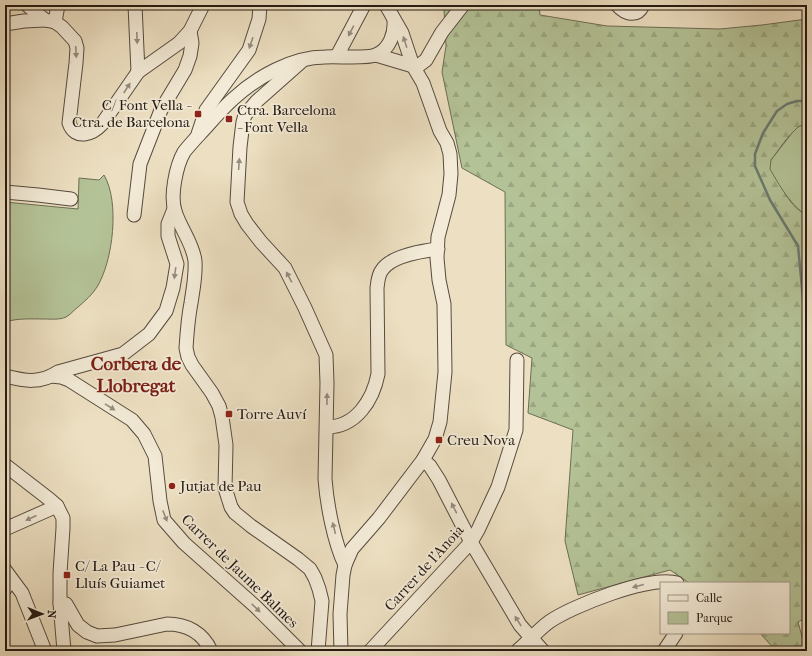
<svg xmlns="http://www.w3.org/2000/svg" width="812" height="656" font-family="'IM FELL French Canon',serif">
  <defs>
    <pattern id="forest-firs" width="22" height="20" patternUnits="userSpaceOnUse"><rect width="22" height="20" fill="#b4c397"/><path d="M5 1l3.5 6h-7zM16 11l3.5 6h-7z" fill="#9ba781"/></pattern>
  </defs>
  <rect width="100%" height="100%" fill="#ede0c2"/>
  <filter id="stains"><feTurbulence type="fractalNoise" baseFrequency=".005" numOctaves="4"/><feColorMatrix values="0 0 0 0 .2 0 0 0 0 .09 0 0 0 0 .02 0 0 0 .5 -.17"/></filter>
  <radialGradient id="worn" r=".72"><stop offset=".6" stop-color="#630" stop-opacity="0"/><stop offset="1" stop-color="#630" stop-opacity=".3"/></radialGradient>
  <path fill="url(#forest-firs)" stroke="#6c6e55" d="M446,5H539L540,15L607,26L720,29L762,25L807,19V123C790,130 782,146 771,160C778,180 787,206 807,215V617L798,622L806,651H776L760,633H789V583H689L670,570L578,595L565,541L573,430L528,413L532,358L506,345L505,192L462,168L442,72L446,46L444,9Z"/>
  <g fill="#b4c397" stroke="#6c6e55">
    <path d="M807,123V162L804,166V183L807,189V215C792,208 778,183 770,169L771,160L792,133L798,127Z"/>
    <path d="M104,175C120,202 113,261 97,287C92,295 85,301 78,307C74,310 70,315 66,317C60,320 51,319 45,319C31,319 18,318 5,322V202L78,209L79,178L99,180Z"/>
  </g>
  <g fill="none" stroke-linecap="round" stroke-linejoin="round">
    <polyline stroke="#6a7b72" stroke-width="2.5" points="807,101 797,101 787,104 777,111 763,133 755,154 755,166 770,200 798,246 807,340"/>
    <g stroke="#564b3f" stroke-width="15">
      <g id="minor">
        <path d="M27,5L45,20L55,22L62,27L75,41L77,48L76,63L69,123C75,141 93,134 102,124L138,72L179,43L190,31L203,5"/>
        <polyline points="135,5 138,72"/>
        <path d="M617,5C625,14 637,18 643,5"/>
        <polyline points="55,22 58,5"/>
        <polyline points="5,24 24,21 45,20"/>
        <polyline points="376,55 413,66 418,66 426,60 442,32 463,5"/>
        <polyline points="337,56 364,5"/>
        <path d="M301,62L257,101L245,115L243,122L240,147L237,202L241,214L247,224L261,242L285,268L305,308L326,355L327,383L325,479C327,505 334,542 345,565"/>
        <polyline points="198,134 206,110 249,50 259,19 260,5"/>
        <polyline points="5,192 38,195 71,199"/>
        <polyline points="134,215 140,164 161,110 185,70 190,56 192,43 190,31"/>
        <path d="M5,376C25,381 40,384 58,372L123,354L149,334L166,311L173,288L177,264L168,236V224L174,209"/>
        <polyline points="51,376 61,377 69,380 132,420 144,434 155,456 160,501 164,520 184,543 256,607 300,651"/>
        <path d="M327,427C356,427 373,400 378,374L377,288C378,281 378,275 382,270C391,256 422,251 438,249"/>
        <polyline points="423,460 430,466 439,480 471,542 520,625 543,651"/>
        <polyline points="5,465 49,499 57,506 63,518 63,528 60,573 60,603 64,651"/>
        <polyline points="5,529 57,506"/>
        <polyline points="5,570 22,593 45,651"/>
        <polyline points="5,589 11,579"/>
        <path d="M60,603L66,604L78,625L87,632L97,636L115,635L167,624C187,624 203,633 211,651"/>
        <path d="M318,651L322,601L319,589L315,578L310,569L298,559L251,526L235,513L231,507L225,488L226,445L222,417L219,406L212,393L192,365L188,357L186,348C187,333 188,318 191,303C193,289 196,276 195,261C193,243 180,228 175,211C170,196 176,166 184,152C191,143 200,134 208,125C216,116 224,107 233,99C257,77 292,57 325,57C338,56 365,59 376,55C390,49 395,33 394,20"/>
        <polyline points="341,651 340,614 343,575 345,565 352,549 379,518 423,460 435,439 440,422 445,372 444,304 439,280 437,258 438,237 449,195 451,174 450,154 447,143 440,131 423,83 413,66 402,33 386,5"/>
        <polyline points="370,651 471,542 478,530 498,487 516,430 517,360"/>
        <path d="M517,651C528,642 538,630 549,622C572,606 650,575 677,583"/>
        <polyline points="664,651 676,633"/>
      </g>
    </g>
    <use href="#minor" stroke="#f3ebd7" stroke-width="13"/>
  </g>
  <defs><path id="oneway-solid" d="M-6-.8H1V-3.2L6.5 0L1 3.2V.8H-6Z"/></defs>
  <g fill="#968c7f">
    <use href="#oneway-solid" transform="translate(351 31) rotate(118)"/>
    <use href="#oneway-solid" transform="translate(137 38) rotate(88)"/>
    <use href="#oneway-solid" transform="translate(405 42) rotate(-108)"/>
    <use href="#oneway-solid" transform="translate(251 43) rotate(109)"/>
    <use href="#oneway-solid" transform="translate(76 52) rotate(87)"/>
    <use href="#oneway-solid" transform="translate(127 88) rotate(-57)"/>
    <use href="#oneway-solid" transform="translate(239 164) rotate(-86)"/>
    <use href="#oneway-solid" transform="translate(175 273) rotate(98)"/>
    <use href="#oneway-solid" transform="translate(289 277) rotate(-118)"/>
    <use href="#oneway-solid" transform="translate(327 399) rotate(-89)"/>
    <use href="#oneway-solid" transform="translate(110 407) rotate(32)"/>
    <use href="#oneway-solid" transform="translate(454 508) rotate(-117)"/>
    <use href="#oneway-solid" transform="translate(165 516) rotate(69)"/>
    <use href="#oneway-solid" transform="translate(31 518) rotate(156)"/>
    <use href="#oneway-solid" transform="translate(334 528) rotate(-104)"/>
    <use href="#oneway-solid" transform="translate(638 586) rotate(166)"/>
    <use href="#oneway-solid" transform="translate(256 608) rotate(44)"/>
    <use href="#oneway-solid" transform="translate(518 621) rotate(-122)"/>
  </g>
  <g fill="#8f2418" stroke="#f3ebd7" stroke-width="1.5">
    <rect x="194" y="110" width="8" height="8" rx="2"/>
    <rect x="225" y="115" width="8" height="8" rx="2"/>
    <rect x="225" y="410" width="8" height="8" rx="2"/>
    <rect x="435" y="436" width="8" height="8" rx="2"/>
    <circle cx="172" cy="486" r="4"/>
    <rect x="63" y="571" width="8" height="8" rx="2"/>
  </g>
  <g text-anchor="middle" stroke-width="3.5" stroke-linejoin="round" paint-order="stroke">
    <g font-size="15" fill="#241913" stroke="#f3ebd7" text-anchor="start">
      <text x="190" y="110" text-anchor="end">C/ Font Vella -<tspan x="190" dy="17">Ctra. de Barcelona</tspan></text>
      <text x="237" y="115">Ctra. Barcelona<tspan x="237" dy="17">- Font Vella</tspan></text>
      <text x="237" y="419">Torre Auví</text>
      <text x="447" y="445">Creu Nova</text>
      <text x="180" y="491">Jutjat de Pau</text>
      <text x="75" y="571">C/ La Pau - C/<tspan x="75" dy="17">Lluís Guiamet</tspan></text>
    </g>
    <g font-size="15" fill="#241913" stroke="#f3ebd7">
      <text transform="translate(424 568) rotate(-48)" y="5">Carrer de l'Anoia</text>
      <text transform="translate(240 571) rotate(44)" y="5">Carrer de Jaume Balmes</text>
    </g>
    <g font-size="19" font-weight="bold" fill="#7a1f14" stroke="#f3ebd7">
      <text x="136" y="370">Corbera de<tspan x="136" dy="22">Llobregat</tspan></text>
    </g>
  </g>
  <rect width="812" height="656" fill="none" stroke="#ede0c2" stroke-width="20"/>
  <rect x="6" y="6" width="800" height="644" fill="none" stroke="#241913" stroke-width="2"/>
  <rect x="10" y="10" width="792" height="636" fill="none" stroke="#241913"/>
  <rect x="660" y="582" width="130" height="52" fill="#f3ebd7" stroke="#a09789"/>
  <rect x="668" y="595" width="20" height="6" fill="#f3ebd7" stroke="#a09789"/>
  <text x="696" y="602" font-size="12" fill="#241913">Calle</text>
  <rect x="668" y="612" width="20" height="12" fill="#b4c397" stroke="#a09789"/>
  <text x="696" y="622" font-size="12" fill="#241913">Parque</text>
  <g transform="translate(42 614) rotate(91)" stroke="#f3ebd7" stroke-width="3" paint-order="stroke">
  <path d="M0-3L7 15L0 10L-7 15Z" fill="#241913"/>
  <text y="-6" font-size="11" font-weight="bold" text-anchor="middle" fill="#241913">N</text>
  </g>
  <rect width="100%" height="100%" filter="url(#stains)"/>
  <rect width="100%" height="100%" fill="url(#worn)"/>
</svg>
